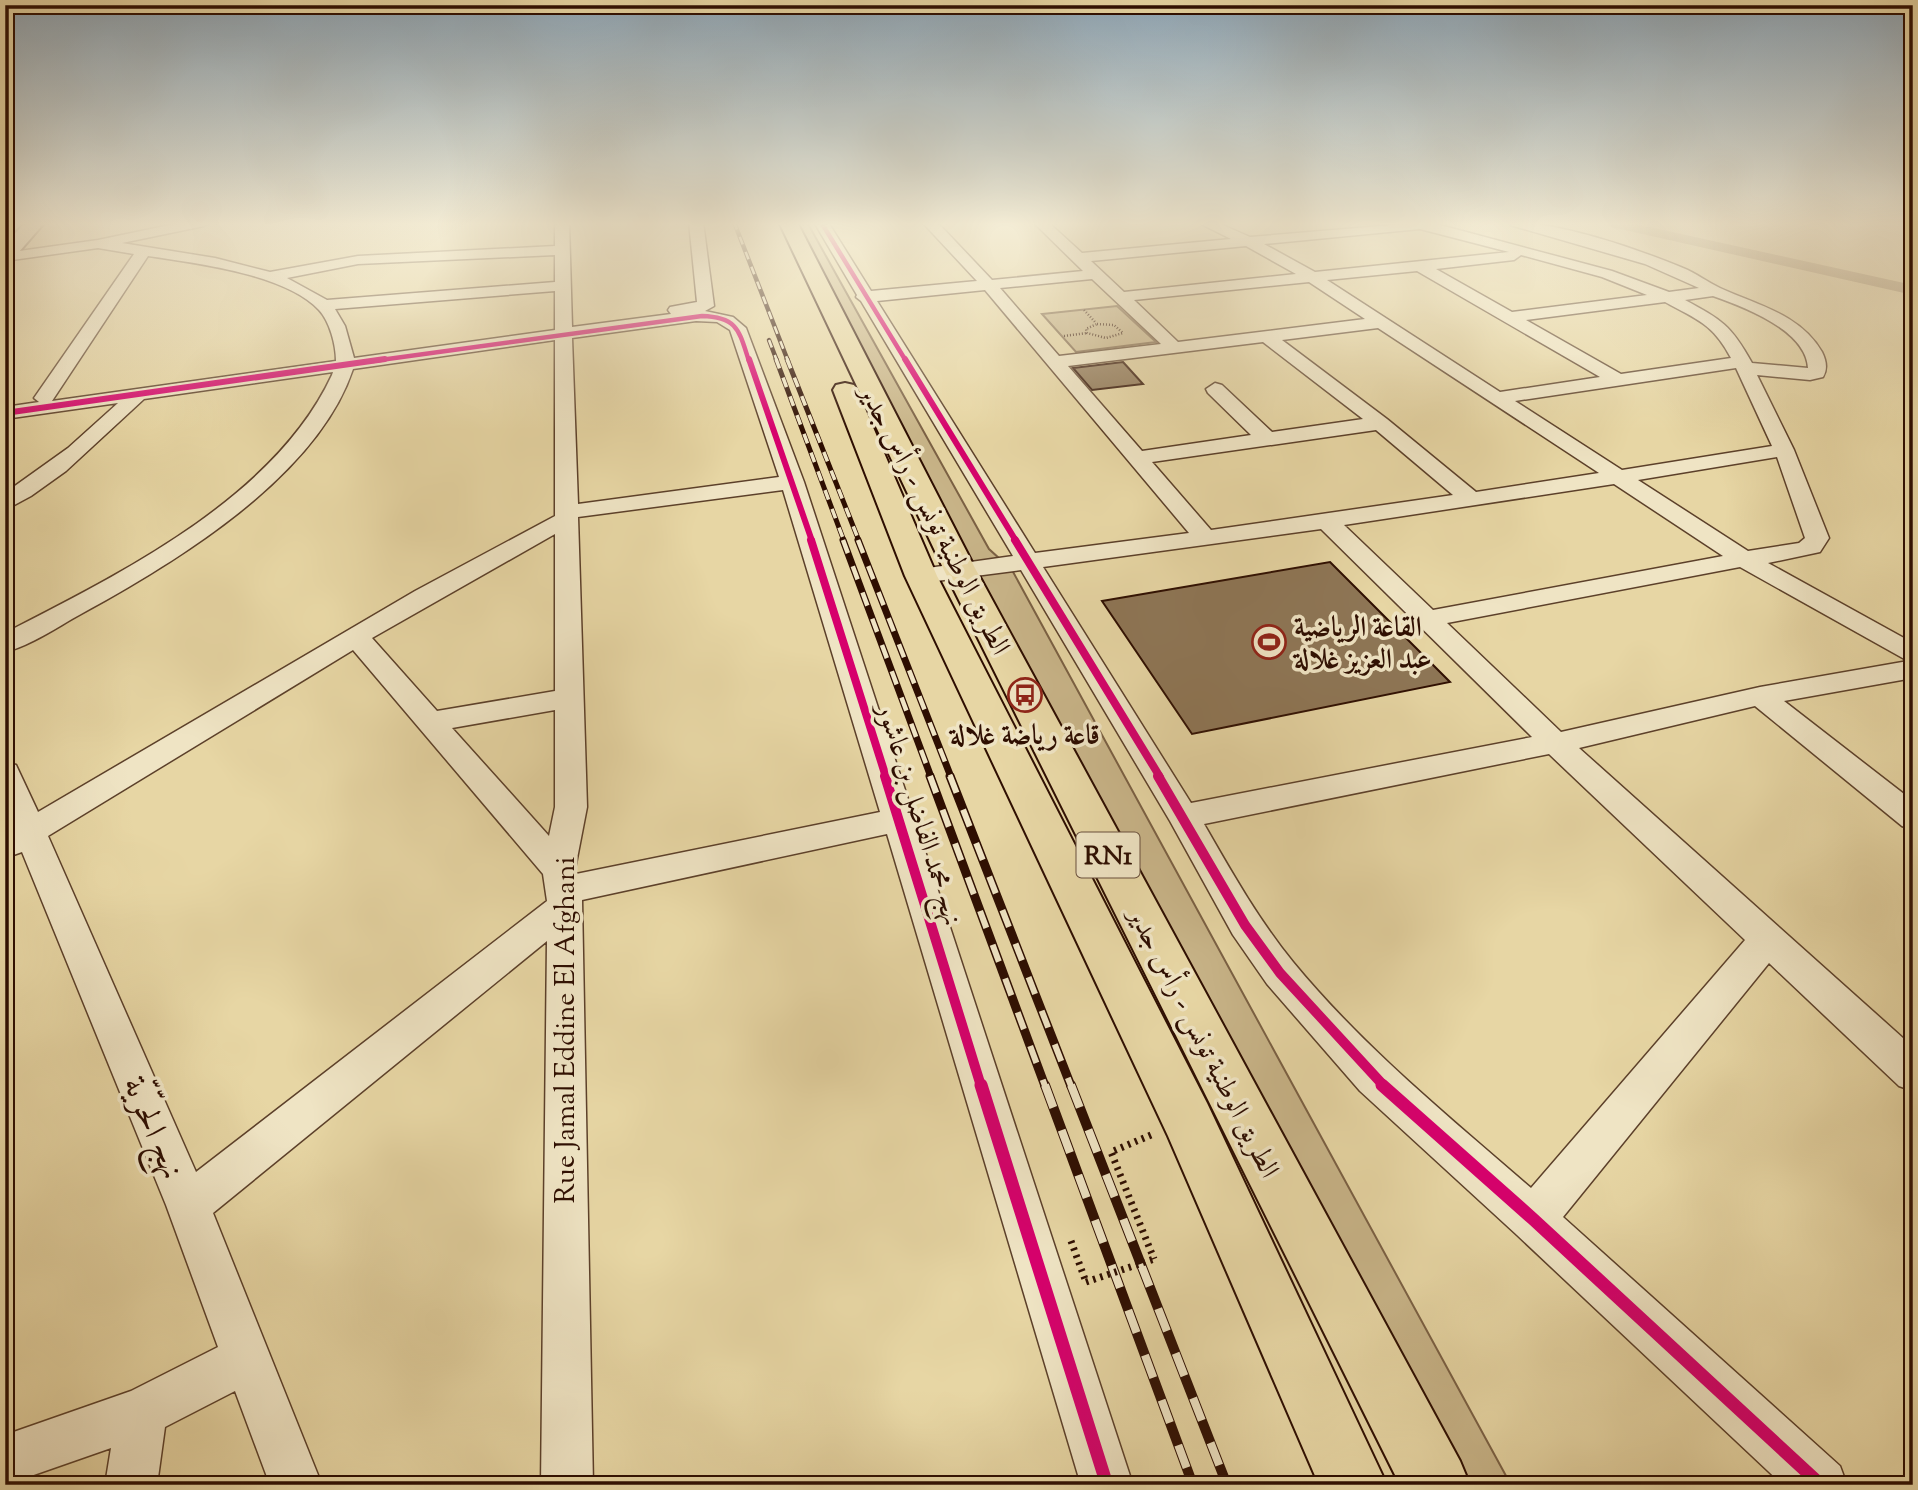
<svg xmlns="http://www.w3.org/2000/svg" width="1918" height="1490" font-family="'Sorts Mill Goudy',Amiri,serif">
  <rect width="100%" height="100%" fill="#e7d6a4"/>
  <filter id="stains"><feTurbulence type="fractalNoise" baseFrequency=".00286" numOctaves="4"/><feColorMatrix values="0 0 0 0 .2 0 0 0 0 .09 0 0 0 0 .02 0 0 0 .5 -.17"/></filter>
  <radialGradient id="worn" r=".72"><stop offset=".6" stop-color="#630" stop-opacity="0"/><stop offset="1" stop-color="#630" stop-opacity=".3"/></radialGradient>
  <g fill="#c8b488" stroke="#7b6144" stroke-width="2">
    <polygon points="791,222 807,222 989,549 1012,570 1511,1485 1450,1485"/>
    <polygon points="1117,306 1156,342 1076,352 1042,314"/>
  </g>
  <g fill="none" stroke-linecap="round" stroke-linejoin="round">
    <polygon fill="#a8926d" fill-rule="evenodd" points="1600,222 1627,222 1913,285 1913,295 1607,226"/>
  </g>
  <g fill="#8e7656" stroke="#2e0e01" stroke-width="2">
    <polygon points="1123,362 1143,384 1092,390 1073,368"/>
    <polygon points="1330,562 1450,682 1192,734 1102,601"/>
  </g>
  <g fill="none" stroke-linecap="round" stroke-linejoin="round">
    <g stroke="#5c402a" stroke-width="3">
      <g id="street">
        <path d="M184,222H211L204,226L122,243L215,258L270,272L358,256L555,246V222H569L572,327L671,314L668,310L670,307L697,302L689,222H703L714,306L705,311L733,317L746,328L804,482L1133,1485H1081L887,834L582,900L593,1485H541L547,941L213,1213L322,1485H270L235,1391L165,1427L157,1485H105L111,1448L5,1485V1435L131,1391L218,1347L166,1205L22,852L5,858V831L12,827L5,811V762L16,765L38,812L415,591L555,516V340L353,369C317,477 176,562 81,614C57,627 32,645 5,652V633C120,574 275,498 332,375L333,372L144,399L66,471L31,496L5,510V493L68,448L118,403L5,419V407L39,402L34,398L134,254L98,248L5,261V253L98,240ZM555,255V282L327,300L287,278L358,264ZM148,256C195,263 286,274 319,310C330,322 336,345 336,361L52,401ZM555,291V330L354,358L345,326L335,309ZM696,321L717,322L730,330L779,477L578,504L572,338ZM783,490L880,812L576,874L575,869L587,807L578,517ZM555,534V691L437,711L372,638ZM353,650L543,874L547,901L196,1172L48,836ZM555,710V807L549,836L452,728Z"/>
        <path d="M814,222H828L871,291L977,281L922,222H937L992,280L1083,271L1033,222H1048L1082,253L1231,239L1197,222H1216L1250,237L1429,222L1612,271L1669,292L1699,288L1645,264L1510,225L1508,222C1559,222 1635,248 1683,268C1696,273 1707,282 1720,288C1757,305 1800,314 1822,352C1826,360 1828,369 1823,377L1810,380L1757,375L1794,450L1829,538L1820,552L1768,563L1913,643V678L1784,701L1913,801V830L1902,826L1755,706L1579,748L1913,1047V1091L1899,1086L1769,963L1563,1217L1840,1466L1847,1485H1783L1517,1235L1360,1091L1267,984L1233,935L1170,821L1021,570L921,583L912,581L909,576L912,571L921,569L1013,556L861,301L856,297L857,295ZM1420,229L1509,252L1315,272L1264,244ZM1246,246L1296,274L1124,292L1091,261ZM1521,255L1602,277L1647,295L1512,312L1436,269L1514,260ZM1417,271L1600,377L1500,392L1327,280ZM1092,279L1161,344L1059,356L1000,288ZM1309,282L1365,319L1178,342L1134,300ZM985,290L1189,533L1035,553L877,301ZM1713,296C1744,307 1806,330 1808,368L1752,363C1731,325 1722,320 1685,300ZM1665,302C1698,320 1713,324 1731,358L1621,374L1526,320ZM1378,328L1599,473L1476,492L1387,419L1282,340ZM1263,342L1363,419L1272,432L1222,385L1215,383L1206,389L1208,393L1251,435L1142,451L1068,366ZM1736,368L1772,446L1622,470L1515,401ZM1376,430L1453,495L1211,530L1152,462ZM1777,457L1805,538L1799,543L1748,551L1638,480ZM1614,484L1723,556L1433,610L1344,525ZM1321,529L1532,737L1191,803L1043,567ZM1740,567L1908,661L1760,687L1561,732L1447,623ZM1549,754L1745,940L1531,1188C1448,1116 1363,1047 1293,962C1258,919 1231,871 1204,824Z"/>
      </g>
    </g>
    <g stroke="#2e0e01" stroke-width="4">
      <polygon id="secondary" points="26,222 45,222 12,260 5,262 5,244"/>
    </g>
    <g stroke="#2e0e01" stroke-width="4">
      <g id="highway">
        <polygon points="779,222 797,222 976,570 1460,1461 1470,1485 1400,1485 944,570"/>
        <polygon points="845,383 854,385 857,390 937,576 1207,1103 1387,1485 1319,1485 1168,1136 905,576 833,390 836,385"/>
      </g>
    </g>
    <g stroke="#2e0e01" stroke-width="2.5" stroke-dasharray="1 2" stroke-linecap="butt">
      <polyline points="1084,310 1096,323"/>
      <polygon points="1097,324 1114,325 1123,333 1106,338 1087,333 1086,329"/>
      <polyline points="1064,336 1087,333"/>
    </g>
    <g stroke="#2e0e01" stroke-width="7" stroke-dasharray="2.5 5" stroke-linecap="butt">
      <polyline points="1151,1135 1111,1152 1154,1259"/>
      <polyline points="1071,1241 1086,1282"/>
    </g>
    <use href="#street" fill="#efe4c4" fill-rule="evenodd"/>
    <use href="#secondary" fill="#efe4c4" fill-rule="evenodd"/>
    <use href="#highway" fill="#e7d6a4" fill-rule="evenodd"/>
    <g stroke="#2e0e01" stroke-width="4.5">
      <g id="rail-far4">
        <polyline points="734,222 788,361"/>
        <polyline points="769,340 777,361"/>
      </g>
    </g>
    <g stroke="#2e0e01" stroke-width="5">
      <g id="rail-far3">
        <polyline points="776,359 844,541"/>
        <polyline points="787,359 859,541"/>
      </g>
    </g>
    <g stroke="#2e0e01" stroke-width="7">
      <g id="rail-far2">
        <polyline points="843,540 931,777"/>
        <polyline points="858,540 951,777"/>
      </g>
    </g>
    <g stroke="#2e0e01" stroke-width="9">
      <g id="rail-far1">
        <polyline points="930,776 1045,1086"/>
        <polyline points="950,776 1071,1086"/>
      </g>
    </g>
    <g stroke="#2e0e01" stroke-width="10">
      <g id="rail">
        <polyline points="1045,1085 1193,1485"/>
        <polyline points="1071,1085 1227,1485"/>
      </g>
    </g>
    <use href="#rail-far4" stroke="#efe4c4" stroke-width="2.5" stroke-dasharray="8" stroke-linecap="butt"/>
    <use href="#rail-far3" stroke="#efe4c4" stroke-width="3.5" stroke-dasharray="10" stroke-linecap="butt"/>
    <use href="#rail-far2" stroke="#efe4c4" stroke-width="4.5" stroke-dasharray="14" stroke-linecap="butt"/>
    <use href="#rail-far1" stroke="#efe4c4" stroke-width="6" stroke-dasharray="18" stroke-linecap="butt"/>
    <use href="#rail" stroke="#efe4c4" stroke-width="8" stroke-dasharray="24" stroke-linecap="butt"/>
    <polyline stroke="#2e0e01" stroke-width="7" stroke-dasharray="2.5 5" stroke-linecap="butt" points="1086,1282 1154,1259"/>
    <g stroke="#efe4c4" stroke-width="7">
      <g id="cycleway-far4">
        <polyline points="821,222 906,361"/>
        <path d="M373,361L702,316C738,317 739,331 749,361"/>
      </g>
    </g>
    <g stroke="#efe4c4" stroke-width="9">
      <g id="cycleway-far3">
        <polyline points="749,359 812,541"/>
        <polyline points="905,359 1016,541"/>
        <polyline points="5,413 385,359"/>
      </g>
    </g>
    <g stroke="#efe4c4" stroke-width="12">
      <g id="cycleway-far2">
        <polyline points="811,540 886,777"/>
        <polyline points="1015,540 1160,777"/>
      </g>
    </g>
    <g stroke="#efe4c4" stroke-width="15">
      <g id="cycleway-far1">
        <polyline points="885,776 981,1086"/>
        <polyline points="1158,776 1245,925 1280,973 1384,1086"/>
      </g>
    </g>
    <g stroke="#efe4c4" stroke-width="18">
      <g id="cycleway">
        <polyline points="981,1085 1107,1485"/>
        <polyline points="1382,1085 1533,1219 1821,1485"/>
      </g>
    </g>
    <use href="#cycleway-far4" stroke="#d6006c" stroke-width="4.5"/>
    <use href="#cycleway-far3" stroke="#d6006c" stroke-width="6"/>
    <use href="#cycleway-far2" stroke="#d6006c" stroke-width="8"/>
    <use href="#cycleway-far1" stroke="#d6006c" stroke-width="10"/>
    <use href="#cycleway" stroke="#d6006c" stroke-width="13"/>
  </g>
  <linearGradient id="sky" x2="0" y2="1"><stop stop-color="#8ea6b7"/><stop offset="0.52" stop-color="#f4edd6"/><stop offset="1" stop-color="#f4edd6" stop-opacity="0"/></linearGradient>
  <rect width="1918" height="431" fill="url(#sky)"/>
  <defs>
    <g id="stadium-ring" transform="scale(1.75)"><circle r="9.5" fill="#efe4c4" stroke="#8f2418" stroke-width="1.5"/><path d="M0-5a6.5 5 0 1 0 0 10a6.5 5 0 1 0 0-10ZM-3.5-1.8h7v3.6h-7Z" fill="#8f2418"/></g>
    <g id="bus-ring" transform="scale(1.75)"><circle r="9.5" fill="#efe4c4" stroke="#8f2418" stroke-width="1.5"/><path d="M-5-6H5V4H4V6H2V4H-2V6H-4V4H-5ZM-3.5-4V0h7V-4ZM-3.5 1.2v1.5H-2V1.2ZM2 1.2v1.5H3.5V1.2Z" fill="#8f2418"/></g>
  </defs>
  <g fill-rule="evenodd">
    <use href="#stadium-ring" x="1269" y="642"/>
    <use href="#bus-ring" x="1025" y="695"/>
  </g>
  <g text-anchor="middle" stroke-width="7" stroke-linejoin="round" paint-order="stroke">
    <rect fill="#efe4c4" stroke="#684e3c" stroke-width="2" x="1076.5" y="832.5" width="63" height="45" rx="5"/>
    <g font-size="26" font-weight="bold" fill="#2e0e01">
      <text x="1108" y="864">RN1</text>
    </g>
    <g font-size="28" fill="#2e0e01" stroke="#efe4c4">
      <text transform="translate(936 519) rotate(63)" y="10">الطريق الوطنية تونس - رأس جدير</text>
      <text transform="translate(921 814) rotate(73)" y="10">نهج محمد الفاضل بن عاشور</text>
      <text transform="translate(564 1030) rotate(-90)" y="10">Rue Jamal Eddine El Afghani</text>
      <text transform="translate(1205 1042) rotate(63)" y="10">الطريق الوطنية تونس - رأس جدير</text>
    </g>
    <g font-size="28" font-weight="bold" fill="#2e0e01" stroke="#efe4c4" text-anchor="start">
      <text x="1294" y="636">القاعة الرياضية<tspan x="1294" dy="32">عبد العزيز غلالة</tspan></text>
      <text x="1025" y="744" text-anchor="middle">قاعة رياضة غلالة</text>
    </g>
    <g font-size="33" fill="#2e0e01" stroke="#efe4c4">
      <text transform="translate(155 1127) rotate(67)" y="12">نهج الحرّيّة</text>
    </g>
  </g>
  <rect width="1918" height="1490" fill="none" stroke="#e7d6a4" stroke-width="28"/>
  <rect x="7" y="7" width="1904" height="1476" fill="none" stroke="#2e0e01" stroke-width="3.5"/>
  <rect x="14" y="14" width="1890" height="1462" fill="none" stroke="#2e0e01" stroke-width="2"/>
  <rect width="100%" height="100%" filter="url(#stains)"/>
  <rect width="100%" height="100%" fill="url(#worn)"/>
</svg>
